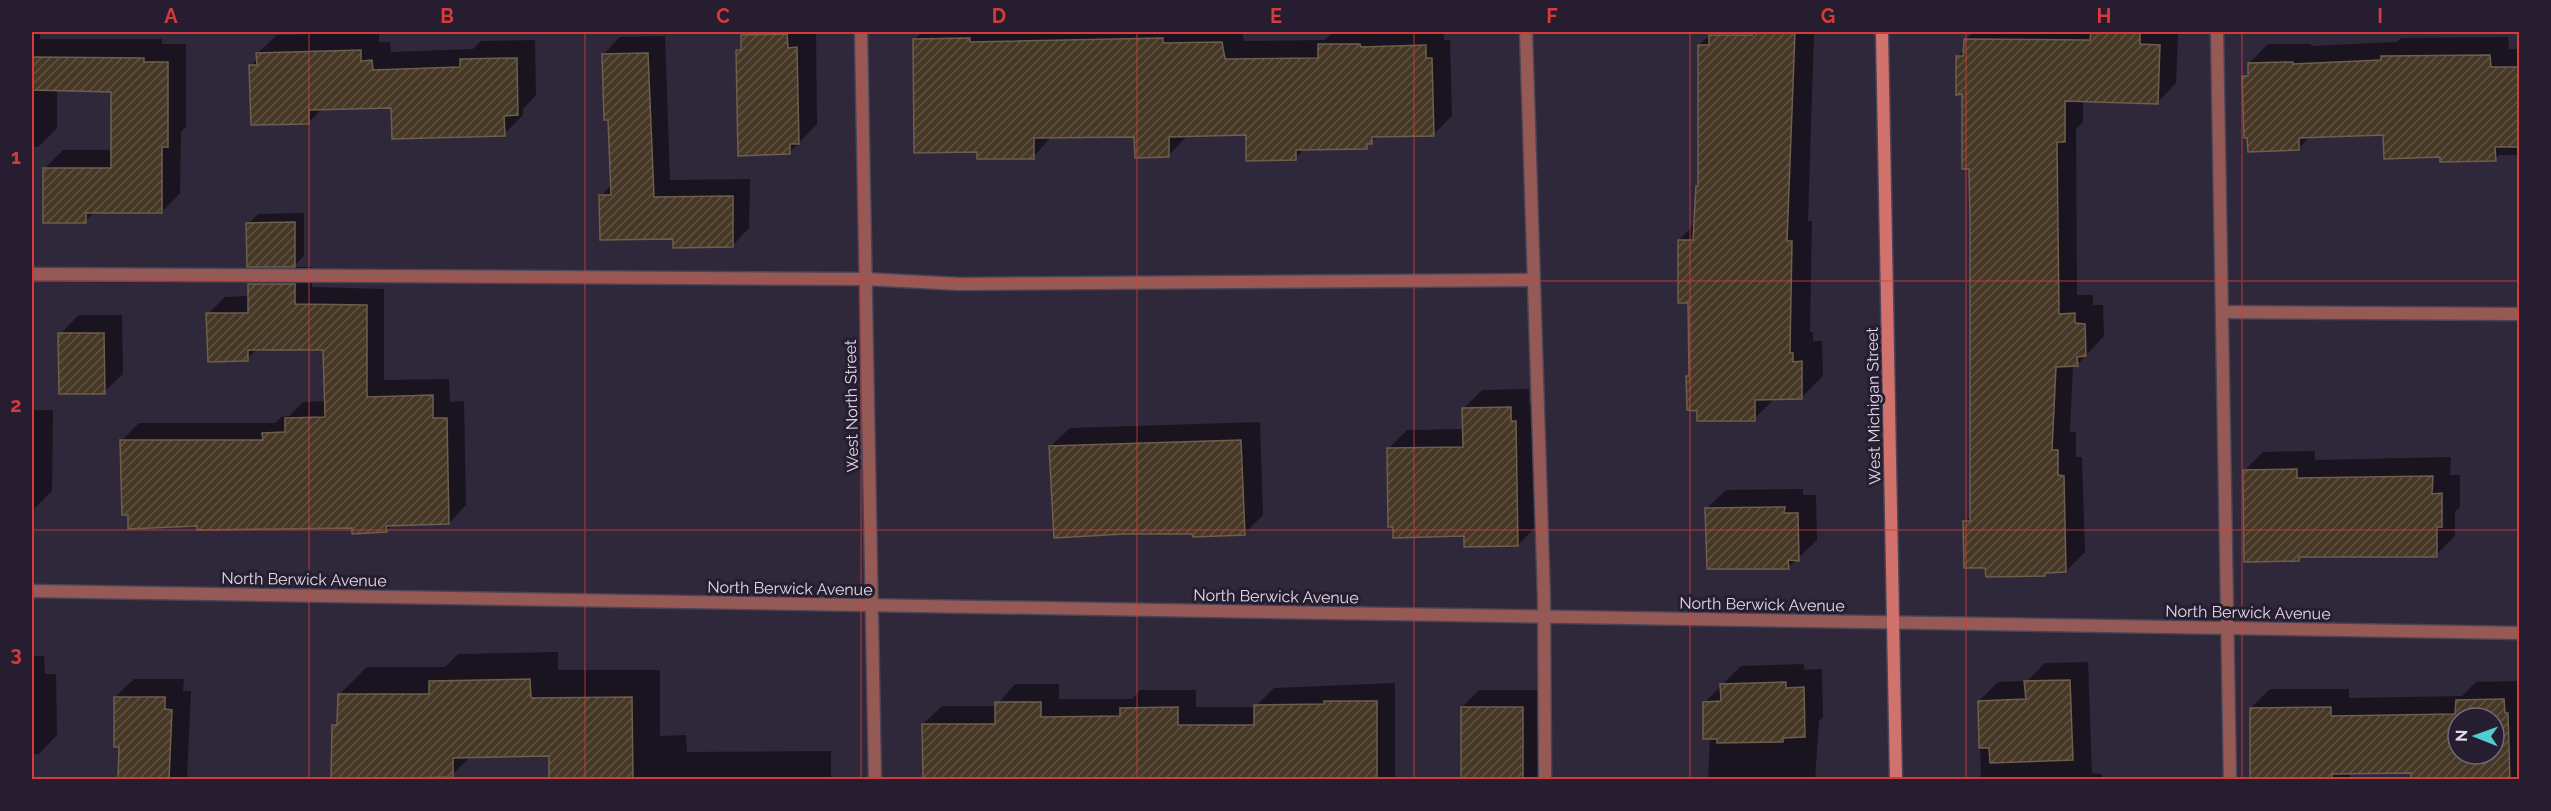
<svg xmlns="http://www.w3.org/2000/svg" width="2551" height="811" font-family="Raleway,sans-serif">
  <defs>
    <pattern id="building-hatch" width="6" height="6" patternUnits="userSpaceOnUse" patternTransform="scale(1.5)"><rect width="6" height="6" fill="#473826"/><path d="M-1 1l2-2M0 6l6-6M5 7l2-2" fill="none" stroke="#615446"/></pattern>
  </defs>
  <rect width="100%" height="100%" fill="#2f273a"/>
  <g fill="#0007" fill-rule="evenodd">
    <polygon points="32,32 40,32 40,39 162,39 162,44 186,44 186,127 181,132 180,193 162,212 95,212 85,221 44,169 63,150 112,150 113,90 57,89 57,128 38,147 32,147"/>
    <polygon points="379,32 379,42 390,42 391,52 473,49 481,41 535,40 536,95 523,109 523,115 504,134 392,106 323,108 309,122 251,66 258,58 258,53 277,35"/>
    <polygon points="747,32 816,32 817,124 789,153 738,50 743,45 742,36"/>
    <polygon points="922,32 1242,32 1244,41 1325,40 1333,32 1444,32 1444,40 1450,40 1452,116 1433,135 1378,136 1366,147 1306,148 1295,158 1247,133 1187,136 1169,155 1135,136 1052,136 1033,157 979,150 915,39"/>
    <polygon points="1713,32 1814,32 1808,221 1812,221 1810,332 1813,332 1813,341 1822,341 1823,376 1802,397 1775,398 1754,419 1698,409 1687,377 1691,373 1689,302 1679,240 1695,224 1697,187 1700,184 1699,45"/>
    <polygon points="1973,32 2178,32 2176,83 2158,102 2083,100 2083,122 2076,129 2077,295 2093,295 2093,305 2103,305 2104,336 2077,365 2073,365 2070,432 2076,432 2076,457 2082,457 2085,552 2066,571 2048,572 2045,575 1986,567 1965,522 1971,515 1971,167 1958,56 1965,49 1965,40"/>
    <polygon points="665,36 670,180 750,179 749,228 732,246 674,237 601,196 612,184 610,118 603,55 620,37"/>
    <polygon points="2508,37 2509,49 2520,49 2520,155 2499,155 2495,159 2442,156 2384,134 2311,136 2298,149 2244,77 2250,71 2249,63 2268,44 2311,44 2311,46 2397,42 2401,38"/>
    <polygon points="304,213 304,256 293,267 312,267 312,287 384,289 384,380 449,379 450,402 464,401 466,505 449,523 393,524 386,531 354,527 198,525 122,440 139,423 275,423 281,417 289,416 303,402 326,401 325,348 257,349 247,359 208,314 225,297 249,296 249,284 268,266 248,224 258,214"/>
    <polygon points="79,315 122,315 123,374 104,392 60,334"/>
    <polygon points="1529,389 1529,403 1534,403 1536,526 1518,545 1388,449 1407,430 1464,429 1463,409 1482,390"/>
    <polygon points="32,410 53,410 52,491 33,510"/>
    <polygon points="1260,422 1263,515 1244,534 1194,532 1051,446 1070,428"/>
    <polygon points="2315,451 2315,460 2451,457 2450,475 2460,475 2460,507 2455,512 2455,536 2436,555 2302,556 2298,559 2244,471 2263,452"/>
    <polygon points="1803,489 1803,495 1816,495 1817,540 1788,568 1707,508 1726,490"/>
    <polygon points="558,652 558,670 660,670 660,736 686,735 687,752 831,751 831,780 551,780 550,754 471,756 452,775 398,776 395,780 333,780 334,726 339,721 339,695 367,667 445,667 458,654"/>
    <polygon points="32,656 44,656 45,674 56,674 57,735 39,754 32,754"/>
    <polygon points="2088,662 2092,773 2102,774 2102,780 1981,780 1979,701 1998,682 2027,681 2045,663"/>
    <polygon points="1804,664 1804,670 1822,669 1823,717 1819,721 1815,780 1708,780 1710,737 1704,703 1741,666"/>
    <polygon points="134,679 184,679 183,691 191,691 187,780 120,780 120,746 115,697"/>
    <path d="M2520,681V780H2412V772L2350,773V780H2252L2251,708L2270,689H2349V698L2462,696L2476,682ZM2458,718H2494V754H2458Z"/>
    <polygon points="1395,683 1395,780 924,780 923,724 942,706 996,706 1015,684 1059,684 1059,699 1132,699 1140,690 1196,690 1196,707 1255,707 1274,688"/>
    <polygon points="1479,690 1539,690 1539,780 1463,780 1462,707"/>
  </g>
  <g fill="url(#building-hatch)" stroke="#6e5e4c" stroke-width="1.5" fill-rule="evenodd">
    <polygon points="1752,32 1795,32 1787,241 1792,241 1790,353 1793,353 1793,362 1802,361 1802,399 1755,400 1755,421 1697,421 1697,411 1687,410 1686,376 1689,376 1688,303 1678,303 1678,240 1693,240 1696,186 1698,186 1698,45 1709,45 1709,35 1752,35"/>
    <polygon points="2091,32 2140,32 2140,44 2160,45 2158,104 2065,101 2065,142 2057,142 2059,314 2075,313 2075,323 2085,324 2086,356 2077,357 2078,366 2056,367 2052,450 2058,450 2058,475 2064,476 2066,572 2045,573 2045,576 1986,577 1985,568 1964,568 1963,521 1970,521 1970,219 1969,169 1962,169 1962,94 1956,95 1956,56 1963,56 1964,39 2090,40"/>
    <polygon points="787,34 788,48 797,47 799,144 790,144 790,154 738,156 736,50 741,50 741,35"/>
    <polygon points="970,38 970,42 1163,38 1163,43 1222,42 1225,59 1318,58 1318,44 1360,44 1361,47 1426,45 1426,58 1432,58 1434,136 1372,137 1372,144 1367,144 1367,149 1296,150 1296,160 1246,161 1246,135 1169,137 1169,157 1135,158 1134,137 1034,138 1034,159 977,159 977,152 914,153 913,39"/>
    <polygon points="361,50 361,61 372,60 373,70 460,67 460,59 517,58 518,115 504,116 505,136 392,139 391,108 309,110 309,124 251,125 249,65 257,65 256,53"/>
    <polygon points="648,53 654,197 733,196 733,247 673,248 673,239 600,240 599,195 611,195 608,120 604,120 602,54"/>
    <polygon points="2490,55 2491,67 2520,67 2520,147 2495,147 2496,161 2440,162 2440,157 2384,159 2383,135 2299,138 2299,150 2248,152 2247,138 2244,138 2242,76 2248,76 2248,63 2293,62 2293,64 2381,60 2381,56"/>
    <polygon points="32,57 144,58 144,62 168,62 168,147 162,147 162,213 86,213 86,223 43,223 43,168 111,168 111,92 32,90"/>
    <polygon points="295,222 295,267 247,267 246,223"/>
    <polygon points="248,284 295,284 295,304 367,305 367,397 433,395 433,418 447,418 449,524 386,526 387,532 352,534 352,528 197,530 197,526 128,529 128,515 122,515 120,440 263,440 262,433 285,432 285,418 325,417 323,350 248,350 248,361 208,362 206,313 248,313"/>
    <polygon points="58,333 104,333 105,394 59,394"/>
    <polygon points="1511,407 1511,421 1516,421 1518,546 1464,547 1464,536 1393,538 1393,527 1388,527 1387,448 1463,447 1462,408"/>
    <polygon points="1241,440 1245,535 1193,537 1192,534 1124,534 1054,538 1049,446"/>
    <polygon points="2297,469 2297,478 2433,476 2432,494 2442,493 2442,527 2437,527 2437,557 2299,557 2299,561 2244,562 2243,470"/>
    <polygon points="1785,507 1784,513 1798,513 1799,561 1788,560 1789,569 1707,569 1705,508"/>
    <polygon points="530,679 531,698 632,697 633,780 549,780 549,756 453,758 453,777 331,780 332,725 337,725 338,694 429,694 429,681"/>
    <polygon points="2070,680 2073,760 1990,763 1989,748 1979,748 1978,701 2026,699 2024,681"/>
    <polygon points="1786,682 1786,688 1804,687 1805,737 1783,738 1783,742 1717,743 1717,739 1703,739 1703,702 1721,701 1720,684"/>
    <polygon points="114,697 165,697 165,709 172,710 169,780 118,780 119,747 114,747"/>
    <path d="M2504,699L2505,713H2508L2510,780H2411V773L2332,774V780H2250V708L2331,707V716L2455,714L2456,700ZM2458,718H2494V754H2458Z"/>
    <polygon points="1324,701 1377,701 1377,780 923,780 922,724 995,724 995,702 1041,702 1041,717 1120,716 1120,708 1178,707 1178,725 1254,725 1254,705 1324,704"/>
    <rect x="1461" y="707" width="62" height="73"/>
  </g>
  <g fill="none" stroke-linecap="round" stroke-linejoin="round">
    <g stroke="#4b4456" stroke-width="15">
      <g id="lane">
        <polyline points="1526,32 1544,598 1545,780"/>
        <polyline points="2217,32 2230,780"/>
        <polyline points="32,274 865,279 960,284 1532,280"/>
        <polyline points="2222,312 2520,314"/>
      </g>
    </g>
    <g stroke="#4b4456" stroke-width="15">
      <g id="street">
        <polyline points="861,32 875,780"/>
        <polyline points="32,591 2520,633"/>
      </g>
    </g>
    <g stroke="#4b4456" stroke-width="15">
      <polyline id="secondary" points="1882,32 1896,780"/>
    </g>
    <use href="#lane" stroke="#965a56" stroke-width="12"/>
    <use href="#street" stroke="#965a56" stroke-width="12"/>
    <use href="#secondary" stroke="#d2726d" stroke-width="12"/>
  </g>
  <path fill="none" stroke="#d73a3b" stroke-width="1.5" stroke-opacity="0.55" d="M309,32V780M585,32V780M861,32V780M1137,32V780M1414,32V780M1690,32V780M1966,32V780M2242,32V780M32,281H2520M32,530H2520"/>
  <g text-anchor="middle" stroke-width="6" stroke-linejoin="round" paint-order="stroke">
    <g font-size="16" fill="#e0dbe8" stroke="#261e30">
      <text transform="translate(851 406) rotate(-91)" y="6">West North Street</text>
      <text transform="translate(1873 406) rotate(-91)" y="6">West Michigan Street</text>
      <text transform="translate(304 579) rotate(1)" y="6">North Berwick Avenue</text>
      <text transform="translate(790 588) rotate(1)" y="6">North Berwick Avenue</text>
      <text transform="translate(1276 596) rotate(1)" y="6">North Berwick Avenue</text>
      <text transform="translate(1762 604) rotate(1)" y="6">North Berwick Avenue</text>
      <text transform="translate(2248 612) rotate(1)" y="6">North Berwick Avenue</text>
    </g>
  </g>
  <rect width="2551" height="811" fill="none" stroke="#261e30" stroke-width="66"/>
  <g transform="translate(2476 736) rotate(271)"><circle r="28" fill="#261e30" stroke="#706a7a" stroke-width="1.5"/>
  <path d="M0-4.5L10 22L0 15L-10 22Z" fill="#51ccd2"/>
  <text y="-9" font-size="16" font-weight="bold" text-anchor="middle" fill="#e0dbe8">N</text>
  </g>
  <rect x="33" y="33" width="2485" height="745" fill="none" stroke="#d73a3b" stroke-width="2"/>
  <g font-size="20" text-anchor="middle" font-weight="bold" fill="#d73a3b">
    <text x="171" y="23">A</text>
    <text x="447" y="23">B</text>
    <text x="723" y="23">C</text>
    <text x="999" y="23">D</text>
    <text x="1276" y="23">E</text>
    <text x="1552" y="23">F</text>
    <text x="1828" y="23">G</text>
    <text x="2104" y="23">H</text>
    <text x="2380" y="23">I</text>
    <text x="16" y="164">1</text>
    <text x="16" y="412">2</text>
    <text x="16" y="661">3</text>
  </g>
</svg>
